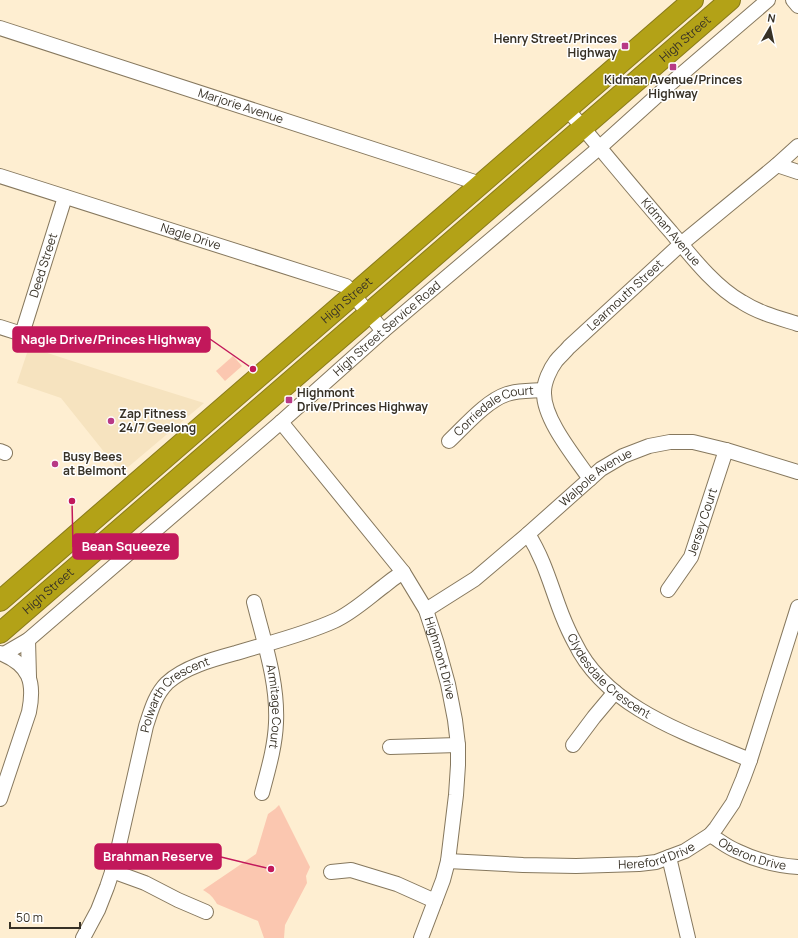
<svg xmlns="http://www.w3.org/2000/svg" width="798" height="938" font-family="Manrope,sans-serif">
  <rect width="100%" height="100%" fill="#feeed1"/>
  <polygon fill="#f6e3bf" points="29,347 140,383 204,403 121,473 61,398 17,383"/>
  <g fill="#fbc7b0">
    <polygon points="233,356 242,366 225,381 216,371"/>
    <path d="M279,805L310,867L306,876L307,883L285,925L284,938H264L258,921L217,904C213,897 210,894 203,890L256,854L268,814L275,809Z"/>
  </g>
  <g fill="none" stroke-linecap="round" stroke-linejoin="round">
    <g stroke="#86785e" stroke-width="16">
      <g id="minor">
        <polyline points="793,0 798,6"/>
        <path id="s1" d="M0,28L481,184"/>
        <path id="s2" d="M567,109C602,150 636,192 671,232C691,256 715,287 742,302C759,313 779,318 798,324"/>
        <polyline points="777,165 798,172"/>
        <path id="s3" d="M0,176L346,286L383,331"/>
        <path id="s4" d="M0,327L22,334L65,197"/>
        <path id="s5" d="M281,422L403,572L426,610L437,644L448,684L455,720L458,745V765L456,795L448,861L443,880L421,938"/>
        <path id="s6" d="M449,441C465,426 486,401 507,394C519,390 532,391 544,390"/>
        <polyline points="0,451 5,453"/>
        <path id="s7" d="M590,479C575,457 543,419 544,392C544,382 550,369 556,361C560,356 565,352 569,347L681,244L777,165L798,146"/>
        <path id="s8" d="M528,534C545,561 551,587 562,615C566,625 570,634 575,643C606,708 688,734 750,760"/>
        <path id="s9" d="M668,590L691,557L726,450"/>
        <path id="s10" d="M254,602C264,642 278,682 276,723C275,747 268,770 262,793"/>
        <path id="s11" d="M426,610L475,579L528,534L601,469L623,456L649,446L670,442H693L726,450L798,472"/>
        <polyline points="28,640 29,677"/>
        <path d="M0,653C30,665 35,682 29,712L0,799"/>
        <path id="s12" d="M4,654L28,640L281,422L383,331L599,148L670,84L768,0"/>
        <polyline points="573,745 594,717 615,692"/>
        <polyline points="390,747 458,745"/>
        <path id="s13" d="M710,835C719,840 727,847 737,851C756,860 777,866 798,867"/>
        <polyline points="669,857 688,938"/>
        <path id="s14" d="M448,861L523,865L576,866L639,864L656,862L669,857L685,851L710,835L716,828L733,803L743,779L750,760L798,607"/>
        <polyline points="112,871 145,883 178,900 206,912"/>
        <polyline points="331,872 351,870 397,884 435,901"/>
        <path id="s15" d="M83,938L98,910L107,887L115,863L146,726C151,711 155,695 167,683C184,667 214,659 236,653C269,643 303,635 334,621C352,613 368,598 384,586C390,581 397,576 403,572"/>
      </g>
    </g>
    <g stroke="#887a1c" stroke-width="22">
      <g id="highway">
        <path id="s16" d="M0,601L693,0"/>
        <path id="s17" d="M0,633L730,0"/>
      </g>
    </g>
    <use href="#minor" stroke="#fff" stroke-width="14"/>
    <use href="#highway" stroke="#b3a217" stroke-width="20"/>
  </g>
  <g fill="#b83986" stroke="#fff" stroke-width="1.5">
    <rect x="621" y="42" width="8" height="8" rx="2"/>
    <rect x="669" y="63" width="8" height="8" rx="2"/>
    <rect x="285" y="396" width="8" height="8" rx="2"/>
    <circle cx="111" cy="421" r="4"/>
    <circle cx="55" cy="464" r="4"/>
  </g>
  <g text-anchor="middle" stroke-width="3" stroke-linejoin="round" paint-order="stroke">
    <g font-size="12" font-weight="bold" fill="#373126" stroke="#fff" text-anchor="start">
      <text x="617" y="43" text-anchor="end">Henry Street/Princes<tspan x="617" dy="14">Highway</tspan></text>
      <text x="673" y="84" text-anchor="middle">Kidman Avenue/Princes<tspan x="673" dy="14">Highway</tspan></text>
      <text x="297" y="397">Highmont<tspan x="297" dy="14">Drive/Princes Highway</tspan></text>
      <text x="119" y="418">Zap Fitness<tspan x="119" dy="14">24/7 Geelong</tspan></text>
      <text x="63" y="461">Busy Bees<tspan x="63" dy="14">at Belmont</tspan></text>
    </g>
    <g font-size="12" fill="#373126" stroke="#fff">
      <text dy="4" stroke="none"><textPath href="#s17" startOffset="907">High Street</textPath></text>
      <text dy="4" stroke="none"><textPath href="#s1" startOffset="253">Marjorie Avenue</textPath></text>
      <text dy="4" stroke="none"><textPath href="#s2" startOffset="161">Kidman Avenue</textPath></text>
      <text dy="4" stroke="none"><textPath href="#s3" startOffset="200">Nagle Drive</textPath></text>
      <text dy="4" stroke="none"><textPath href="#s4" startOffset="95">Deed Street</textPath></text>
      <text dy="4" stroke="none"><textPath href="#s7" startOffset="229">Learmouth Street</textPath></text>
      <text dy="4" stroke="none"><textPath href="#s16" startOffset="459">High Street</textPath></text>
      <text dy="4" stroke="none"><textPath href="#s12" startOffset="503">High Street Service Road</textPath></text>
      <text dy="4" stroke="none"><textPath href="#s6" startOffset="56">Corriedale Court</textPath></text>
      <text dy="4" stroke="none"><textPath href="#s11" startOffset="216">Walpole Avenue</textPath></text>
      <text dy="4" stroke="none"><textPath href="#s9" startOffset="77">Jersey Court</textPath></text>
      <text dy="4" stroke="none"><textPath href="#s17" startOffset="64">High Street</textPath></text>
      <text dy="4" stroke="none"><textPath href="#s5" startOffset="288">Highmont Drive</textPath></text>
      <text dy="4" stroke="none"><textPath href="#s8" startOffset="167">Clydesdale Crescent</textPath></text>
      <text dy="4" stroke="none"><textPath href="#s15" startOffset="267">Polwarth Crescent</textPath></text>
      <text dy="4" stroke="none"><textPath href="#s10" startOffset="107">Armitage Court</textPath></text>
      <text dy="4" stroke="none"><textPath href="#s13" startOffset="47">Oberon Drive</textPath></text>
      <text dy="4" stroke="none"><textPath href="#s14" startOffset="210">Hereford Drive</textPath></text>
    </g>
  </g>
  <path fill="none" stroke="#c2185b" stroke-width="1.5" d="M253 369L210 339M72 501L73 547M271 869L221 857"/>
  <g fill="#c2185b" stroke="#fff" stroke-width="1.5">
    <circle cx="253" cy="369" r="4"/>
    <circle cx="72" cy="501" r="4"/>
    <circle cx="271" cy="869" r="4"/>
  </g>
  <g fill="#c2185b" stroke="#c2185b" stroke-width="1.5">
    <rect x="13" y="327" width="197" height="25" rx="4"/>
    <rect x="73" y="534" width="105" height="25" rx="4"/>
    <rect x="95" y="844" width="126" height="25" rx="4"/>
  </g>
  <g font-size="13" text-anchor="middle" font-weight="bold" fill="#fff">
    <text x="111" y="344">Nagle Drive/Princes Highway</text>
    <text x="126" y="551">Bean Squeeze</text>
    <text x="158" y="861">Brahman Reserve</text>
  </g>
  <g transform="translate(770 28) rotate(9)" stroke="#ffffff" stroke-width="3" paint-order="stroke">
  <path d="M0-3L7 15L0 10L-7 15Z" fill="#373126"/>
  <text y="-6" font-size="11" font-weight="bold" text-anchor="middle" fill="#373126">N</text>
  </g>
  <path d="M10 922v6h70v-6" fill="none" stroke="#373126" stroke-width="2"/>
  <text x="16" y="922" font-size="12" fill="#373126" stroke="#ffffff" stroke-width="3" paint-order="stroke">50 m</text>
</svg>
